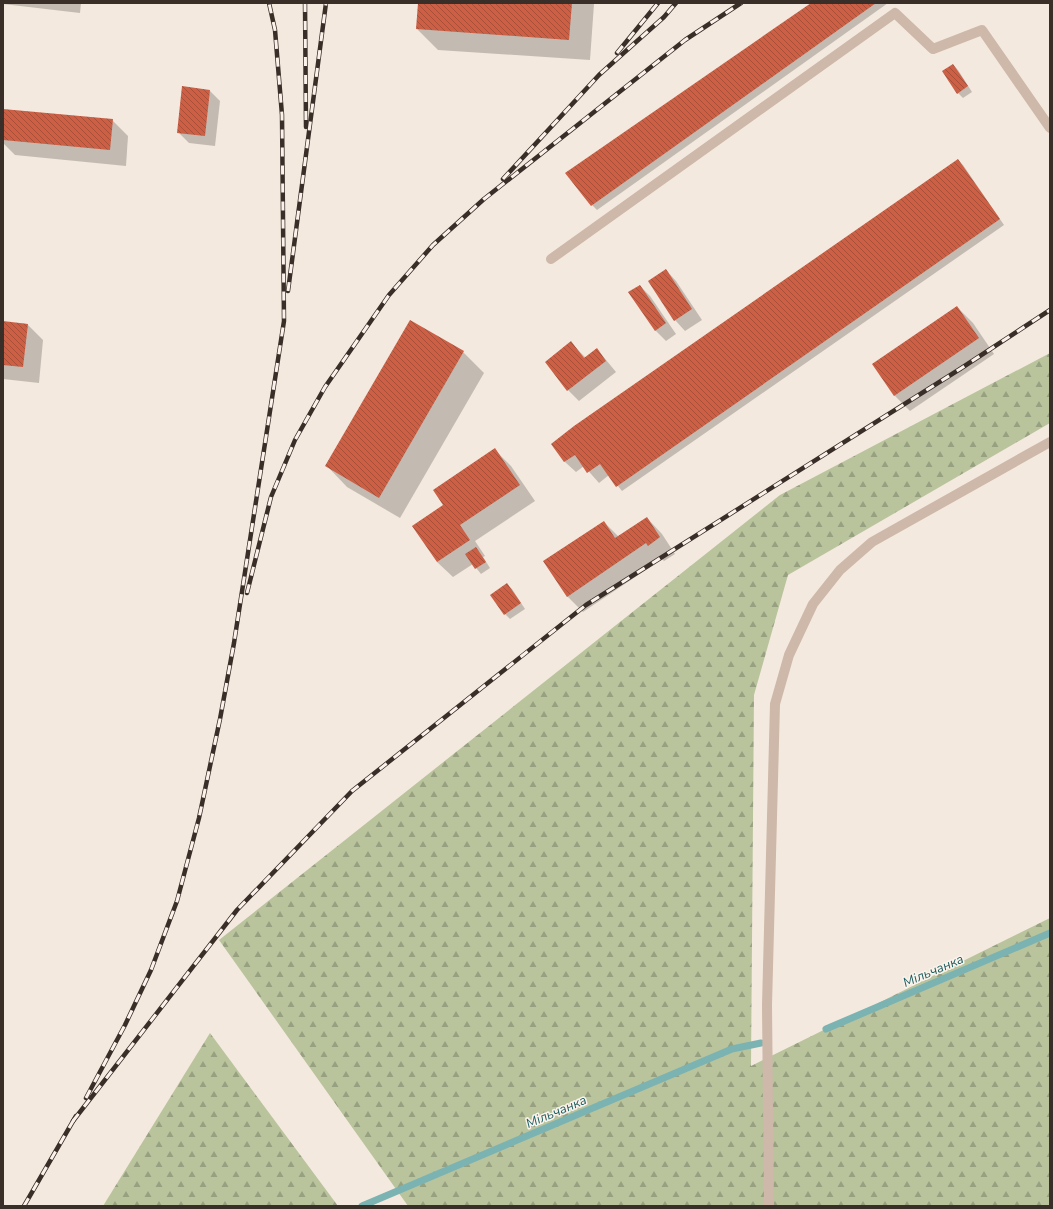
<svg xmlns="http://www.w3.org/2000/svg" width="1053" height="1209" font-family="'Nunito Sans',sans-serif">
  <defs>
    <pattern id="forest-firs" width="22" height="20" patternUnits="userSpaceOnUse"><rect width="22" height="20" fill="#b9c49d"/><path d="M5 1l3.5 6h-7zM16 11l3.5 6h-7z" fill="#97a080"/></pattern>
    <pattern id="building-back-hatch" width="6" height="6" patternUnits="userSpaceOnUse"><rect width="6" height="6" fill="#cc5f44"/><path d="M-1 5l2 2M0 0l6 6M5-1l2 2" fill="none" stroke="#a74f39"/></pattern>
  </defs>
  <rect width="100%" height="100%" fill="#f4e9de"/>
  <g fill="url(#forest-firs)">
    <polygon points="1050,353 1050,423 788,575 754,695 751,1066 1050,918 1050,1206 408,1206 219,940 780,495"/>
    <polygon points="210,1033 338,1206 103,1206"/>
  </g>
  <g fill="#0003">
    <polygon points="3,3 81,3 80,13 3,4"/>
    <polygon points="419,3 593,3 594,4 590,60 438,50 417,29"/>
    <polygon points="813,3 888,3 597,210 592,205"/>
    <polygon points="953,65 958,70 972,92 963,98 958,93"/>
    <polygon points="210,91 220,101 215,146 189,143 178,132"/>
    <polygon points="3,110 112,120 128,136 126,166 15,155 3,143"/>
    <polygon points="958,160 963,165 1004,225 622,491 609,475 599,483 584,466 576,472 565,462 553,444"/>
    <polygon points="666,270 676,281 702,320 685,331 675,320"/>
    <polygon points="640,286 650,296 676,334 666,341 655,330"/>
    <polygon points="957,307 973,323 994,354 910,411 894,395"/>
    <polygon points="3,322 27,324 43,340 39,383 3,379"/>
    <polygon points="571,343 586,358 597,349 616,372 579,401 568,390 547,362"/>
    <polygon points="463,352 484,373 400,518 347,487 327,466"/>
    <polygon points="495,450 511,466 535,501 475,541 485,556 483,557 490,568 481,574 473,564 453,577 437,562 445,506"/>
    <polygon points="647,518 662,534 675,554 664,561 662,559 583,612 567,596 604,522 619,537"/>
    <polygon points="507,584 512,589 525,609 510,619 505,614"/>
  </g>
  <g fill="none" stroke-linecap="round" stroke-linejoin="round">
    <g stroke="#7bb3b3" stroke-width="7">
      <polyline points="826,1029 1050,933"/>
      <polyline points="362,1206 732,1049 761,1043"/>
    </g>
  </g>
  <g fill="url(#building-back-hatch)">
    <polygon points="418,3 572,3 569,40 416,29"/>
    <polygon points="811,3 876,3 591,206 565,173"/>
    <polygon points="953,64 968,86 957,94 942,71"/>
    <polygon points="182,86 210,90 205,136 177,133"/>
    <polygon points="3,109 113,119 110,150 3,140"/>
    <polygon points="958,159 1000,219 616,487 600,464 587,473 575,455 564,462 551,444 574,426"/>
    <polygon points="666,269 692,309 674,321 648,281"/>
    <polygon points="640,285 666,323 655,331 628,292"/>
    <polygon points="957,306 979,338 894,396 872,364"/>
    <polygon points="410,320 464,351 379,498 325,466"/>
    <polygon points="3,321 28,324 23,367 3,365"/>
    <polygon points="571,341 584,358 597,348 606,361 567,391 545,362"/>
    <polygon points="495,448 520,485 460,525 470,540 437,562 412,526 443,505 433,490"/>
    <polygon points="647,517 660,537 648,546 646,543 567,597 543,561 604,521 615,538"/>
    <polygon points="476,547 486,562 475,569 465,554"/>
    <polygon points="507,583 521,603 504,615 490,595"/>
  </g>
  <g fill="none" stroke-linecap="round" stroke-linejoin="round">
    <g stroke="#cdb8a9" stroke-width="10">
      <polyline points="551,259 895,13 933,49 982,30 1050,128"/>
      <polyline points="769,1206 767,1005 775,704 789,655 813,604 840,570 872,542 1050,442"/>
    </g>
    <g stroke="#3a2e29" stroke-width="4.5">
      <g id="rail">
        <polyline points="305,3 306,127"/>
        <polyline points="617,53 658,3"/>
        <polyline points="503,179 599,75 664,17 676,3"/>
        <polyline points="288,291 326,3"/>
        <polyline points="247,593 271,497 295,440 325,387 389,295 433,245 484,199 685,40 741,3"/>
        <polyline points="86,1098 125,1025 151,970 177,901 199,818 220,719 234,643 284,321 282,115 275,30 269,3"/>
        <polyline points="73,1121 237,910 352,791 586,605 960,369 1050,310"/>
        <polyline points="24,1206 76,1116"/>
      </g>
    </g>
    <use href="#rail" stroke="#fbf3eb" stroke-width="3" stroke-dasharray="9" stroke-linecap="butt"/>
  </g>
  <g text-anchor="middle" stroke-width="3" stroke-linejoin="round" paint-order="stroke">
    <g font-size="13" font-style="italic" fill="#1c5d5f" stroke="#fbf3eb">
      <text transform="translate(933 970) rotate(-23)" y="5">Мільчанка</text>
      <text transform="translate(556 1111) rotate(-23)" y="5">Мільчанка</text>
    </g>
  </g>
  <rect width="1053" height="1209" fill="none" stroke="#3a2e29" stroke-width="8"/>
</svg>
